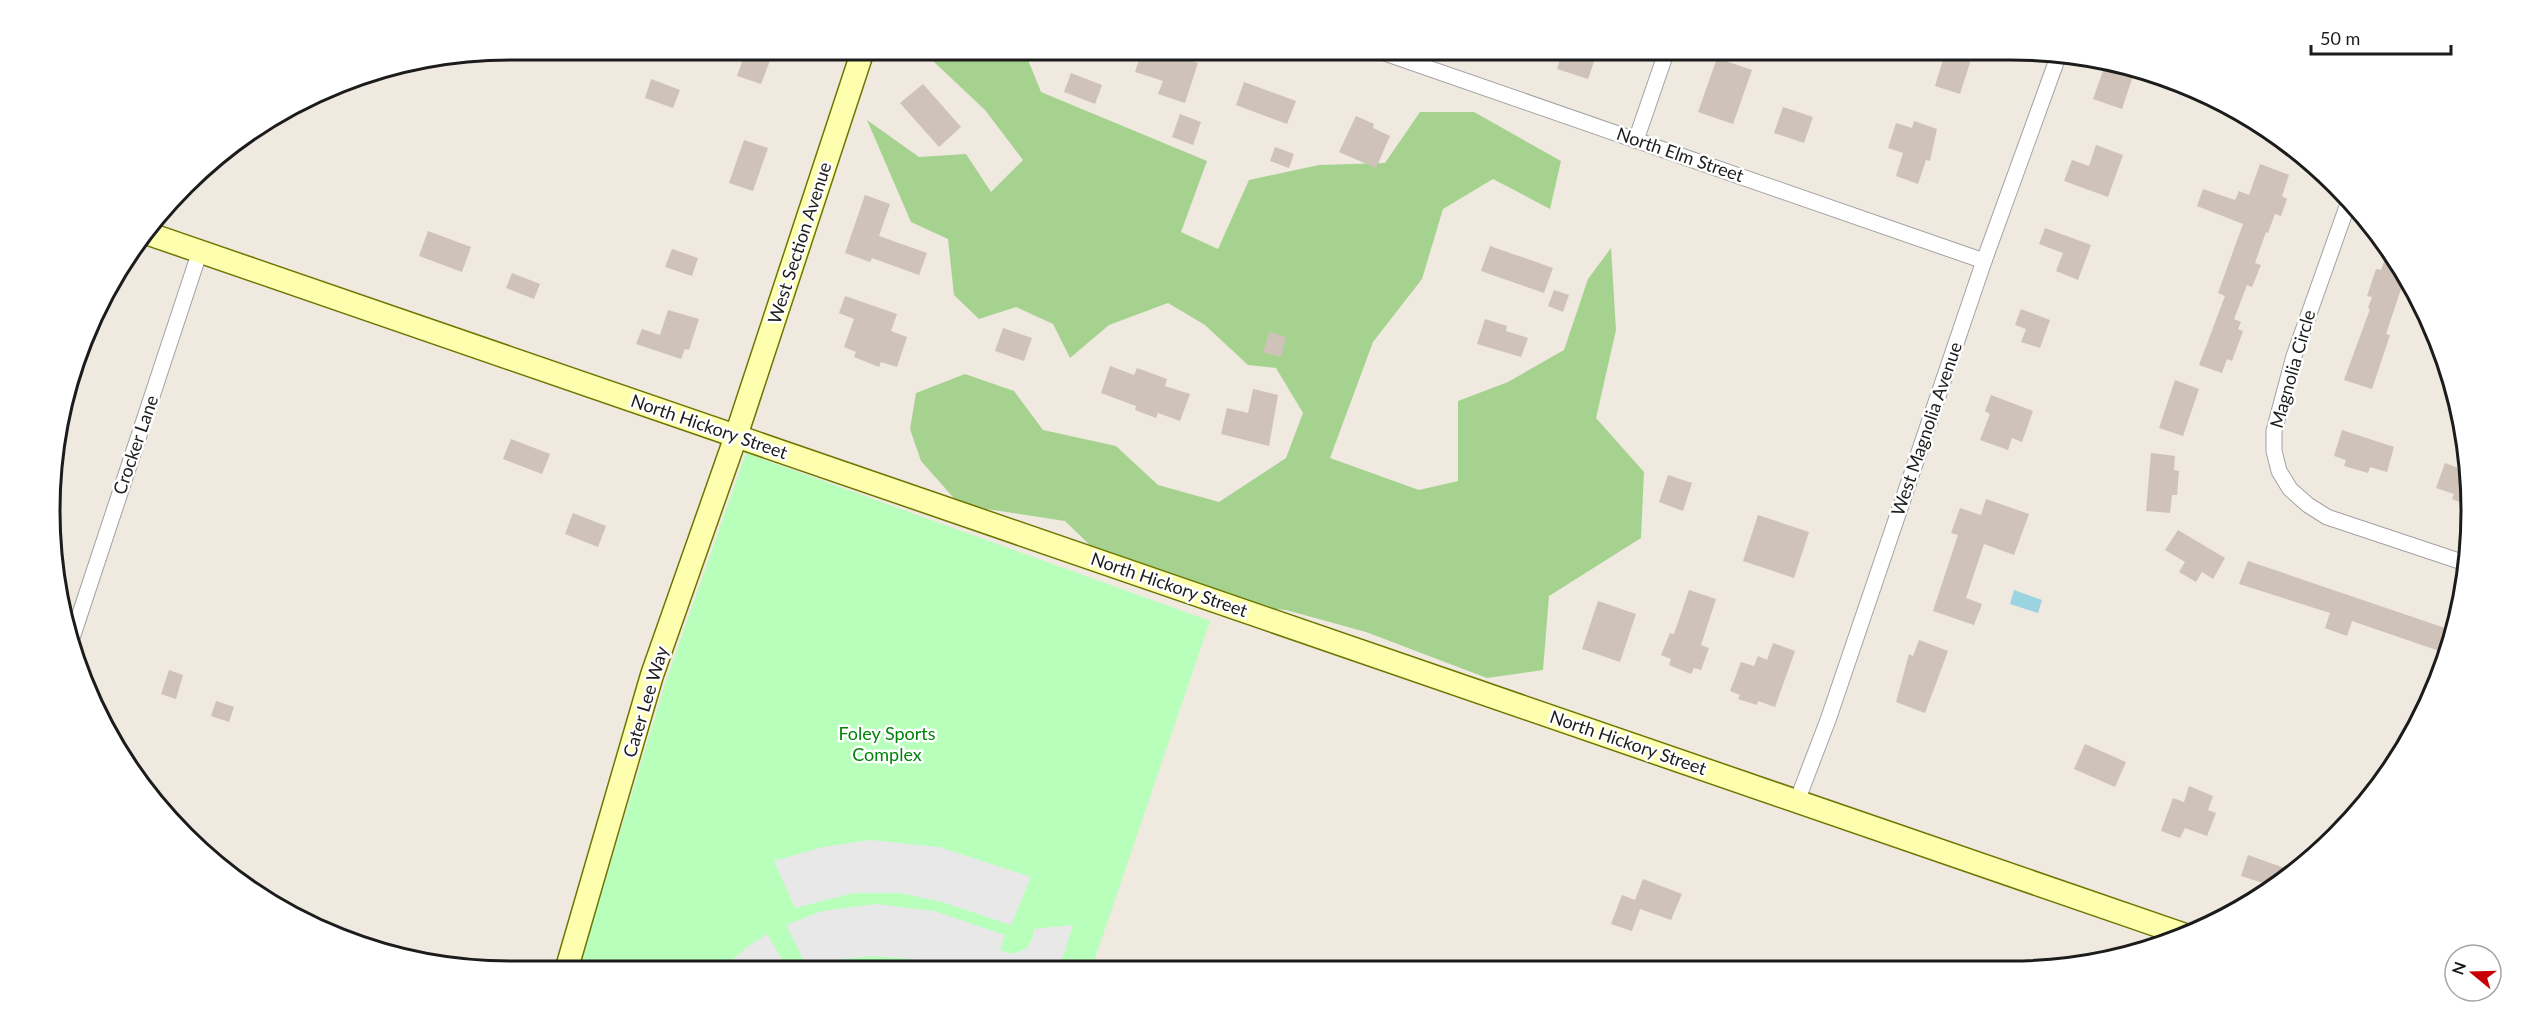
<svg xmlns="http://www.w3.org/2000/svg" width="2521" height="1021" font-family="Lato,sans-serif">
  <rect width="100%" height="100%" fill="#efe9e0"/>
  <polygon fill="#a6d290" points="959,50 1024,50 1041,92 1207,161 1181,232 1218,249 1249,180 1319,165 1385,163 1420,112 1474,112 1561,161 1550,209 1493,179 1443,209 1422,279 1373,342 1330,458 1419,490 1458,481 1458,401 1508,382 1564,350 1588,279 1611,248 1616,330 1596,418 1644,472 1641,538 1549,596 1543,670 1487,678 1366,632 1286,610 1187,600 1097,552 1065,521 960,505 921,461 910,429 916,393 965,374 1014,391 1043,430 1116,446 1158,485 1219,502 1286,458 1303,413 1276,368 1248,365 1205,325 1168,303 1109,325 1070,358 1053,324 1016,307 979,319 954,295 948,239 911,222 867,120 919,157 966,154 991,192 1023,160 985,110 933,61"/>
  <polygon fill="#b7ffbb" points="746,453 1210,621 1091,970 578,971 665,684"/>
  <g fill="#e8e8e8">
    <polygon points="870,840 939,847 1031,877 1011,925 942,902 900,893 854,893 795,908 774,861 823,847"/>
    <polygon points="876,904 934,911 1005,935 1000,950 1012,954 1026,949 1033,937 1033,929 1073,925 1064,954 1054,970 951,970 912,959 872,956 836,960 808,969 786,925 822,911"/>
    <polygon points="767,934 789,971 720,971 747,947"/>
  </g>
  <polygon fill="#9bd3e1" points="2014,590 2042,600 2038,613 2010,604"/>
  <g fill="#cfc2b9">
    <polygon points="746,50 774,50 761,84 737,76"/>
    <polygon points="1142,50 1157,50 1198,63 1185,103 1158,94 1163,81 1135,72"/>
    <polygon points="1563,50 1598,50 1588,79 1557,69"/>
    <polygon points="1946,50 1973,53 1960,94 1935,86"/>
    <polygon points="1717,58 1752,70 1733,124 1698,112"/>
    <polygon points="2105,65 2135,70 2122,109 2093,99"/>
    <polygon points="1071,73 1102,85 1095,104 1064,92"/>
    <polygon points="651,79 680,90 673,108 645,98"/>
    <polygon points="1244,82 1296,101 1287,124 1236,105"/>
    <polygon points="923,84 961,127 939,147 900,103"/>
    <polygon points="1783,107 1813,117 1804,143 1774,133"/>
    <polygon points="1180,114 1201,122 1193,145 1172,137"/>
    <polygon points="1356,116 1374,124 1373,128 1390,136 1376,168 1339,152"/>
    <polygon points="1914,121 1937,129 1930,161 1926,160 1918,184 1896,176 1903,153 1888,148 1896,123 1912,128"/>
    <polygon points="744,140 768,148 753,191 729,183"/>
    <polygon points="2096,145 2123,155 2108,197 2064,181 2072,160 2089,166"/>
    <polygon points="1275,147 1294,154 1289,168 1270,161"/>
    <polygon points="2260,164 2289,175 2282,196 2287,199 2281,216 2275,214 2268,233 2266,232 2255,263 2261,265 2252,287 2247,285 2234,319 2241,322 2238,329 2243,331 2232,361 2227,359 2222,373 2199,365 2225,296 2218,293 2243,224 2197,206 2203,189 2235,200 2239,191 2249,195"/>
    <polygon points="865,195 890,204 879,236 927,253 919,275 872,258 870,262 845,253"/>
    <polygon points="2045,228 2091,245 2078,280 2056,271 2063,253 2039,244"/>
    <polygon points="428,231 471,247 462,272 419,256"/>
    <polygon points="1490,246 1553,268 1544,293 1481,271"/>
    <polygon points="672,249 698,258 692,276 665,267"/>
    <polygon points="2385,259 2397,263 2405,277 2386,334 2390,335 2372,389 2344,380 2370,309 2368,308 2372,297 2367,296 2376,269 2381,270"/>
    <polygon points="512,273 540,284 534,299 506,288"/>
    <polygon points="1554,290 1569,295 1563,312 1548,306"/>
    <polygon points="845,296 897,314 891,331 907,337 897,367 881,362 879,367 854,357 856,352 844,347 854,319 839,313"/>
    <polygon points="2021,309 2050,320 2040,348 2021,342 2026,329 2015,325"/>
    <polygon points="668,310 699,319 689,350 685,349 681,359 636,344 642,329 660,335"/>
    <polygon points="1485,319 1507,326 1506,331 1528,338 1521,357 1477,344"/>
    <polygon points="1003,328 1032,338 1024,361 995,351"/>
    <polygon points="1269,332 1286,337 1281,357 1263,352"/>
    <polygon points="1110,366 1134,375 1137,368 1167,379 1165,386 1190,394 1180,421 1158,413 1156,418 1135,410 1136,406 1101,393"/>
    <polygon points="2175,380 2199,389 2183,436 2159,428"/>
    <polygon points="1253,389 1278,395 1269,446 1221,434 1227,408 1248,413"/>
    <polygon points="1991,395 2033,411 2022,442 2012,438 2008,450 1980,440 1990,414 1985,411"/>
    <polygon points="2342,430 2394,447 2387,472 2370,467 2368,473 2344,466 2346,460 2334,456"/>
    <polygon points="511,439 550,454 542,474 503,459"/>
    <polygon points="2151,453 2175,456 2174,470 2179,471 2177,495 2172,495 2170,513 2146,511"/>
    <polygon points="2445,463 2469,472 2470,506 2452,499 2454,494 2436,488"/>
    <polygon points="1668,475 1692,483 1683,511 1659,502"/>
    <polygon points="1986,499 2029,514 2014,555 1984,544 1966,598 1982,604 1974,625 1933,611 1958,535 1951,533 1960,508 1981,515"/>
    <polygon points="573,513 606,526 598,547 565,534"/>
    <polygon points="1758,515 1809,532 1794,578 1743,561"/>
    <polygon points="2178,530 2225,558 2213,579 2202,572 2196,582 2179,572 2185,562 2165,550"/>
    <polygon points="2248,561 2454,631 2448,654 2352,621 2347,636 2325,628 2330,613 2239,584"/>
    <polygon points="1689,590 1716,599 1701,645 1709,648 1701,670 1694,668 1691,674 1669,665 1671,659 1661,655 1670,633 1674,634"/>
    <polygon points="1598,601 1636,614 1620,662 1582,649"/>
    <polygon points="1919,640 1948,651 1925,713 1896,702 1909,654 1913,656"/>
    <polygon points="1773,643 1795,651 1775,707 1758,701 1757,705 1738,699 1740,695 1730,691 1741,662 1754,666 1758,656 1767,660"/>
    <polygon points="169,670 183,675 176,699 161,694"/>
    <polygon points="216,701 234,707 229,722 211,716"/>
    <polygon points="2085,744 2126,762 2115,787 2074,769"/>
    <polygon points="2189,786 2213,796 2208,810 2216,813 2207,836 2185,828 2180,838 2161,831 2173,798 2184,802"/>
    <polygon points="2248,855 2293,871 2269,885 2241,876"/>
    <polygon points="1643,879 1682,894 1671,920 1640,909 1632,931 1611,924 1622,895 1635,900"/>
  </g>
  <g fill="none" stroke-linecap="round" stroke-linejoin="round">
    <g stroke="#a3a3a3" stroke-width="17">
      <g id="street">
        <polyline points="1376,50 1984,261"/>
        <polyline points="1636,140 1667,50"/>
        <polyline points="2349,201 2294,356 2274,431 2274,451 2279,471 2290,489 2308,505 2327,517 2468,564"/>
        <polyline points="72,638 200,251"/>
        <polyline points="1797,801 1828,720 1984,261 2058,57"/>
      </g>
    </g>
    <g stroke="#6c7600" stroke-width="25">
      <g id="secondary">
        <polyline points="149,234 2188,936"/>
        <polyline points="566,971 652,675 736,436 863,50"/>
      </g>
    </g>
    <use href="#street" stroke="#fff" stroke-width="15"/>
    <use href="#secondary" stroke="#fdffae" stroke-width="22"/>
  </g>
  <g text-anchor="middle" stroke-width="5" stroke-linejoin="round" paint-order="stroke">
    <g font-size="18" fill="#1c1c1c" stroke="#fff">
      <text transform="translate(1680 155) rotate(19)" y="6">North Elm Street</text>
      <text transform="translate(800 243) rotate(-72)" y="6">West Section Avenue</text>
      <text transform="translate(2293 369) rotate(-74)" y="6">Magnolia Circle</text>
      <text transform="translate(709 427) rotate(19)" y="6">North Hickory Street</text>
      <text transform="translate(1927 429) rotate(-71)" y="6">West Magnolia Avenue</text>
      <text transform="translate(136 445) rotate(-71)" y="6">Crocker Lane</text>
      <text transform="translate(1169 585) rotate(19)" y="6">North Hickory Street</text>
      <text transform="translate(646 702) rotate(-73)" y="6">Cater Lee Way</text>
      <text transform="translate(1628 743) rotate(19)" y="6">North Hickory Street</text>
    </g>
    <g font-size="18" fill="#008308" stroke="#fff">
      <text x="887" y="740">Foley Sports<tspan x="887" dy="21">Complex</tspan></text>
    </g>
  </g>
  <path d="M0 0H2521V1021H0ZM510 60H2011A450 450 0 0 1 2461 510V511A450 450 0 0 1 2011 961H510A450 450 0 0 1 60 511V510A450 450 0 0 1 510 60Z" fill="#fff" fill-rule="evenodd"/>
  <path fill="none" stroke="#1c1c1c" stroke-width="3" d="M510 60H2011A450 450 0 0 1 2461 510V511A450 450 0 0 1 2011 961H510A450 450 0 0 1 60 511V510A450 450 0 0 1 510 60Z"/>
  <g transform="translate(2473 973) rotate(289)"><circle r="28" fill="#ffffff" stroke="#a4a4a4" stroke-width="1.5"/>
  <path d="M0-4.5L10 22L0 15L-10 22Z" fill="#c80006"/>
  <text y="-9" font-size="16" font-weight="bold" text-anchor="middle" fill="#1c1c1c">N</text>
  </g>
  <path d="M2311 45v9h140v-9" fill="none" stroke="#1c1c1c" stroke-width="3"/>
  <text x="2320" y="45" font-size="18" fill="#1c1c1c" stroke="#ffffff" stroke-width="4.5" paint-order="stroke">50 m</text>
</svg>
